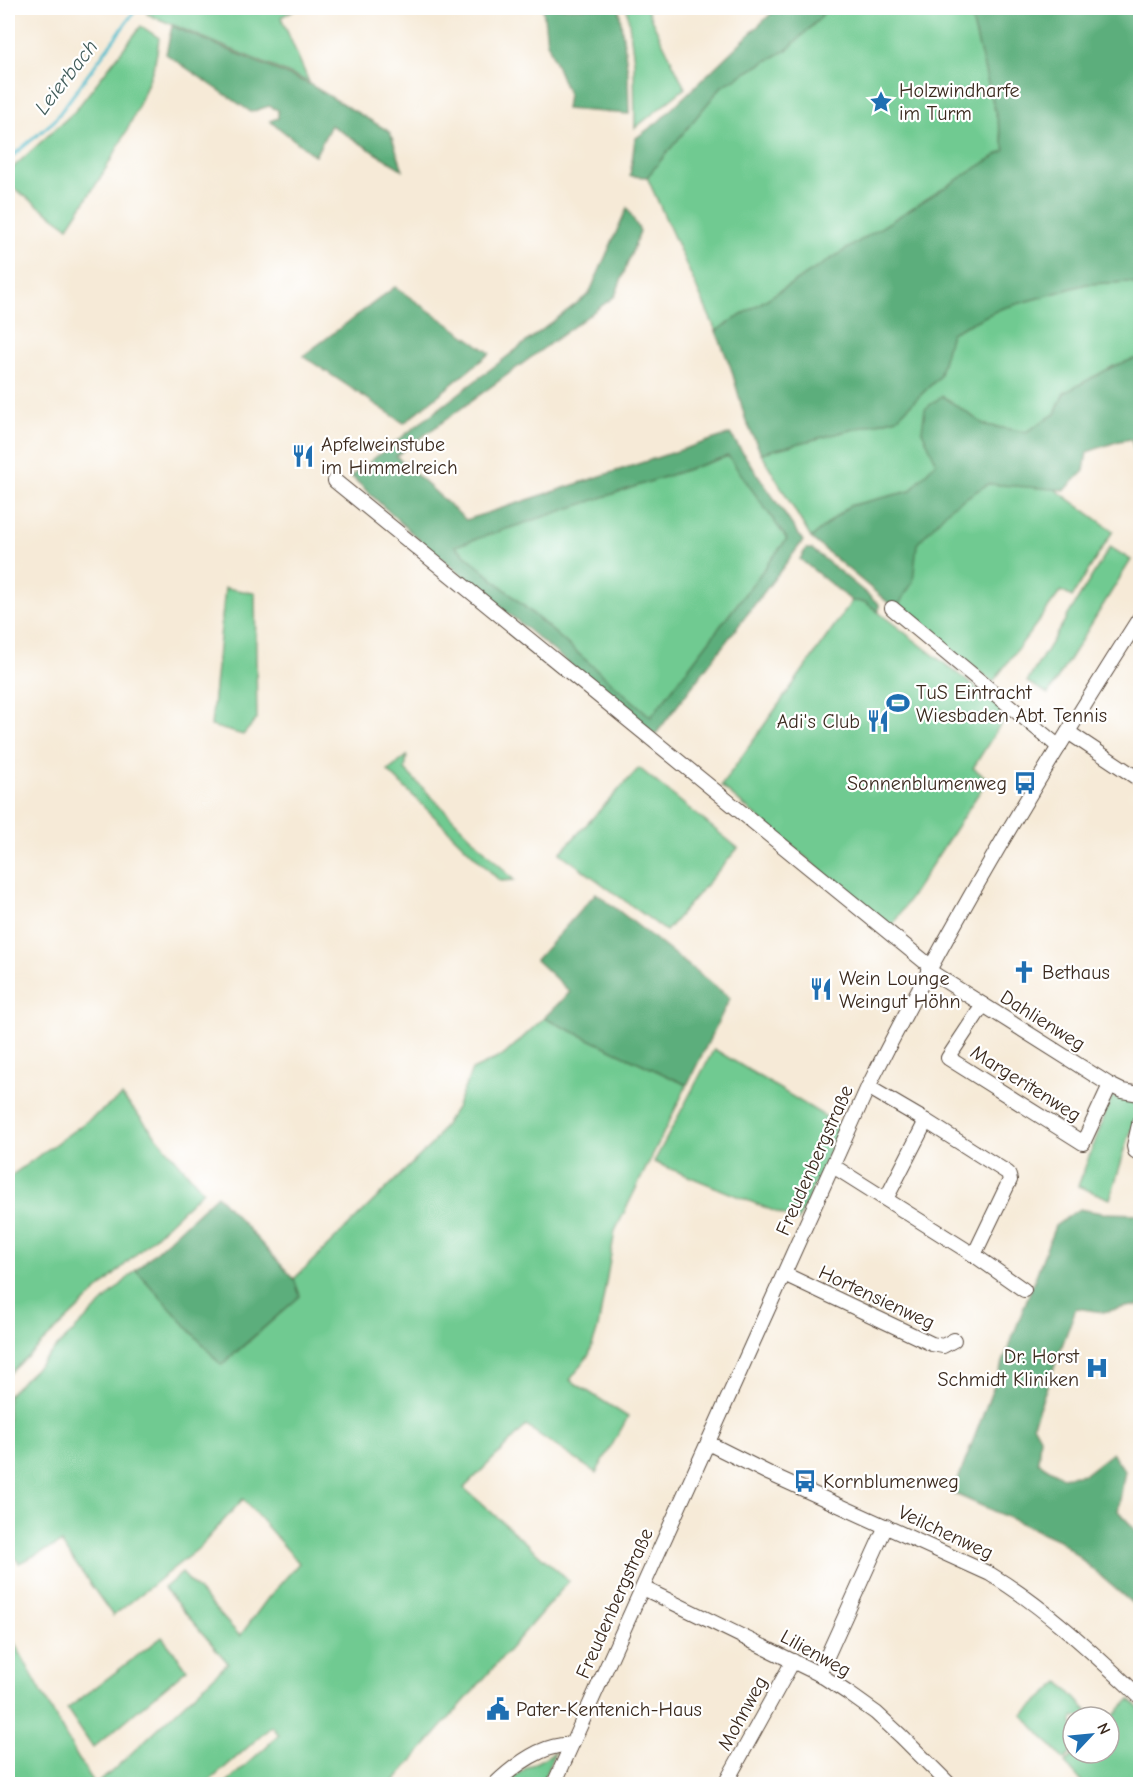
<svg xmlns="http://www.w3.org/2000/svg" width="1148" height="1792" font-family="'Comic Neue',sans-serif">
  <rect width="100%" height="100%" fill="#fff"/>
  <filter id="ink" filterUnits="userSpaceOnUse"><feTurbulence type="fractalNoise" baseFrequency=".0167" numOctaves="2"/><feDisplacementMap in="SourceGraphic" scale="12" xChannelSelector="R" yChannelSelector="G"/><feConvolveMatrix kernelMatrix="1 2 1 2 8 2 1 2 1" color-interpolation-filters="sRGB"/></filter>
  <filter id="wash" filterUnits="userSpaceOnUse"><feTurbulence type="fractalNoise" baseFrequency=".008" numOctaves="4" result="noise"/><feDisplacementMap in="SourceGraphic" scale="24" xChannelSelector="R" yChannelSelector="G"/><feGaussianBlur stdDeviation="1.35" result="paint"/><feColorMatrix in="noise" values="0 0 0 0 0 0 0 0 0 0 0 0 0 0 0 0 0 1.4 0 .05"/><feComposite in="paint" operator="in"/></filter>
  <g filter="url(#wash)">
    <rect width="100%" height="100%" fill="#f6ead7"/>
    <g fill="#70ca91" stroke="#567a58" stroke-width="1.5">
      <polygon points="149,8 297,8 281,17 309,82 147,14"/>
      <polygon points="627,8 646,8 685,88 635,128 634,61"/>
      <polygon points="827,8 969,8 1005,150 716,331 647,177 722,86 788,49 818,20"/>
      <path d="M141,26L159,38C157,62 151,74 143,95C124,143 96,185 68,227L8,184V172L75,111Z"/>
      <polygon points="1130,282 1140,286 1140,357 1114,366 1064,393 1055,414 1026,432 985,425 942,396 922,431 937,462 910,491 849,506 811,538 761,453 897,418 939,377 951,333 1000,309 1086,284"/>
      <polygon points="729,456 787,539 651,717 454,545"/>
      <polygon points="1037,476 1113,531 1072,597 1061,591 993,682 869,585 946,489"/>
      <polygon points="1110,547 1131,560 1048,694 1027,682"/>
      <polygon points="225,588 255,593 257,719 243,735 211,726"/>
      <polygon points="852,601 865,602 869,605 980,691 1007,714 973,768 988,779 890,929 721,786"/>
      <polygon points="407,756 405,770 514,880 500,881 388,771"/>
      <polygon points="639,768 738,848 666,931 560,853"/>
      <polygon points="544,1018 687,1085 615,1231 598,1328 589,1355 570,1380 628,1417 596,1473 526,1426 464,1488 569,1581 392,1784 225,1784 279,1735 272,1726 206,1784 8,1784 8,1631 78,1758 95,1784 109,1774 228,1663 164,1588 182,1573 240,1636 268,1598 299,1563 243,1499 199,1548 113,1616 61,1543 19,1563 8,1548 8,1395 136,1270 222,1365 300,1296 294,1279 433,1143 456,1108 472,1070 504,1055"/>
      <polygon points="714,1049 841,1126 798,1221 654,1162"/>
      <polygon points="122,1096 203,1191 8,1375 8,1178"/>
      <polygon points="1112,1096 1139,1104 1110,1199 1078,1186"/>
      <polygon points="162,1637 187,1669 93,1748 67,1709"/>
      <polygon points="1060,1682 1093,1717 1073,1717 1073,1751 1064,1760 1023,1715"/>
      <polygon points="1130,1699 1140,1710 1140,1784 1084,1784 1065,1763 1075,1753 1109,1753 1109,1720"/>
      <polygon points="555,1752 541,1784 504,1784 528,1767"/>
    </g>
    <g fill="#5cae7b" stroke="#4c6c4c" stroke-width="1.5" fill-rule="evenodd">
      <polygon points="543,8 619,8 628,74 629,114 566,109 568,94 547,42"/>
      <polygon points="777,8 827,8 818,20 788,49 722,86 647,177 630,176 635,139 659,121"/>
      <polygon points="969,8 1140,8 1140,286 1130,282 1086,284 1000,309 951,333 939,377 897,418 761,453 746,421 731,368 716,331 1005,150"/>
      <polygon points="172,26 309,84 390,132 403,170 331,125 315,156 270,121 278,118 278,110 269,106 251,112 166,54"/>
      <path d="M627,208L640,231L615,296L396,456L466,520L730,434L803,541L655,735L416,537L351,476L589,294ZM728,456L787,539L651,717L455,546Z"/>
      <polygon points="395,287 490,353 404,423 303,356"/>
      <polygon points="1140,357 1140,467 1131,439 1119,441 1087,452 1084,471 1065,490 988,484 951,507 917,544 913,582 896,609 811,538 849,506 910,491 936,462 922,431 925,409 942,396 985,425 1026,432 1055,414 1064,393 1114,366"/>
      <polygon points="806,549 812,549 879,604 879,612 865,602 852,601 800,559"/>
      <polygon points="596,893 730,998 687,1085 544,1018 570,992 536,960"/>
      <polygon points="217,1195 294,1279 300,1296 221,1365 136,1270"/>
      <polygon points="1079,1209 1102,1213 1140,1214 1140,1305 1126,1307 1103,1312 1076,1308 1033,1424 1040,1437 1038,1462 1062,1477 1085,1474 1112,1453 1125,1471 1118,1511 1140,1535 1140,1610 1059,1540 953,1493 1055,1226"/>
    </g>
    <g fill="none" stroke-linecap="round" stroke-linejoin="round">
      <g stroke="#50bccb" stroke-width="3">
        <polyline points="10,158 54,121 137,8"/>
        <polyline points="8,160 8,159"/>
      </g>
    </g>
  </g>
  <g filter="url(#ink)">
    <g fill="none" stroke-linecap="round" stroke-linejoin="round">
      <g stroke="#57473a" stroke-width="16">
        <g id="minor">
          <polyline points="335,481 930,966"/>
          <polyline points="892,608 1059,747"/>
          <polyline points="1068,732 1140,780"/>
          <polyline points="928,970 1110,1085 1122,1091 1140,1094"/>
          <polyline points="983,1005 948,1058 1083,1143 1110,1085"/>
          <polyline points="868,1087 926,1121 1008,1173 1010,1180 974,1255"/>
          <polyline points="1140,1120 1134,1146 1135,1151 1140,1154"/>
          <polyline points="833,1166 974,1255 1024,1290"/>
          <polyline points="886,1199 926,1121"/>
          <polyline points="784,1274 932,1344 943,1346 954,1340"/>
          <path d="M708,1443L770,1474L990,1574C1046,1608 1093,1653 1140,1697"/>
          <polyline points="643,1588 819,1674 848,1693 876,1713 901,1736 949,1784"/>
          <polyline points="819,1674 886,1526"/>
          <path d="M495,1784C514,1766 544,1743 571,1745"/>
          <path d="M554,1784L868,1087C949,925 1043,769 1140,617"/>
          <polyline points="725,1784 793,1661"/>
        </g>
      </g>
      <use href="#minor" stroke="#fff" stroke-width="14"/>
    </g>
  </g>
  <defs>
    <g id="sight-bare" transform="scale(1.8)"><path d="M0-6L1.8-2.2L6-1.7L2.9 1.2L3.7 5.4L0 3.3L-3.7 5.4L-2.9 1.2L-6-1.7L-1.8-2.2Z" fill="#1f6fb2" stroke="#fff" stroke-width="2.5" paint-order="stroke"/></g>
    <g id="restaurant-bare" transform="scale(1.8)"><path d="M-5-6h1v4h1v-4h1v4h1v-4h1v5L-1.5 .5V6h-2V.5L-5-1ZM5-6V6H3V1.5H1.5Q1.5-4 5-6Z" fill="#1f6fb2" stroke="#fff" stroke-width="2.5" paint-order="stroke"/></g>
    <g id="stadium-bare" transform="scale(1.8)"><path d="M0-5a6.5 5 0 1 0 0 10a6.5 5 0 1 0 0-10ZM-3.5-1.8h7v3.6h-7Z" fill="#1f6fb2" stroke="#fff" stroke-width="2.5" paint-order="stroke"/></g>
    <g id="bus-bare" transform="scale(1.8)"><path d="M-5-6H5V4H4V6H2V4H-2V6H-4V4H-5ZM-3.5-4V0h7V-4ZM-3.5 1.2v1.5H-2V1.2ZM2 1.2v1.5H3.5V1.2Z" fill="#1f6fb2" stroke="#fff" stroke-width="2.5" paint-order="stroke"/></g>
    <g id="church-bare" transform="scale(1.8)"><path d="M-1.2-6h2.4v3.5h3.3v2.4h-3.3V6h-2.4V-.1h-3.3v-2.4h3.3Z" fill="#1f6fb2" stroke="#fff" stroke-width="2.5" paint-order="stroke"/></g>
    <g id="hospital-bare" transform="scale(1.8)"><path d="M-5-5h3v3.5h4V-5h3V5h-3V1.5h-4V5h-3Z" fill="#1f6fb2" stroke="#fff" stroke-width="2.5" paint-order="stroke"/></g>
    <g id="civic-bare" transform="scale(1.8)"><path d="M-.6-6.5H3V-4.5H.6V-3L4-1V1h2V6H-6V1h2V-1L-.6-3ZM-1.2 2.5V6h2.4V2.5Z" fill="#1f6fb2" stroke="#fff" stroke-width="2.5" paint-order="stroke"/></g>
  </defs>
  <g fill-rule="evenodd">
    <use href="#sight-bare" x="881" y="102"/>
    <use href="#restaurant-bare" x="303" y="456"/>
    <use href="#stadium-bare" x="898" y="703"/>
    <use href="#restaurant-bare" x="878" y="721"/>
    <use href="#bus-bare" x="1025" y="783"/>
    <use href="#church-bare" x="1024" y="972"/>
    <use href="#restaurant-bare" x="821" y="989"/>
    <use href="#hospital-bare" x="1097" y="1368"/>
    <use href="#bus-bare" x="805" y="1481"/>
    <use href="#civic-bare" x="498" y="1709"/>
  </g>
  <g text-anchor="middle" stroke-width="4.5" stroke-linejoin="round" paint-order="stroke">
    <g font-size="20" fill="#3b2a1e" stroke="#fff" text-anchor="start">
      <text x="899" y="97">Holzwindharfe<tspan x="899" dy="23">im Turm</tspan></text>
      <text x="321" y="451">Apfelweinstube<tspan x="321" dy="23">im Himmelreich</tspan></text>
      <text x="916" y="699">TuS Eintracht<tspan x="916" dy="23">Wiesbaden Abt. Tennis</tspan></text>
      <text x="860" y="728" text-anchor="end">Adi's Club</text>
      <text x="1007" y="790" text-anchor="end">Sonnenblumenweg</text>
      <text x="1042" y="979">Bethaus</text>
      <text x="839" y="985">Wein Lounge<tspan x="839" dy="23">Weingut Höhn</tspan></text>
      <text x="1079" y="1363" text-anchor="end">Dr. Horst<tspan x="1079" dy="23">Schmidt Kliniken</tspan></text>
      <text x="823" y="1488">Kornblumenweg</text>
      <text x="516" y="1716">Pater-Kentenich-Haus</text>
    </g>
    <g font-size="20" fill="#3b2a1e" stroke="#fff">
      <text transform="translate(1043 1020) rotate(32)" y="7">Dahlienweg</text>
      <text transform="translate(1026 1083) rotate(32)" y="7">Margeritenweg</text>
      <text transform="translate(814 1160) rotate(-66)" y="7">Freudenbergstraße</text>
      <text transform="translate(877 1297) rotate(25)" y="7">Hortensienweg</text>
      <text transform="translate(946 1532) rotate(25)" y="7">Veilchenweg</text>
      <text transform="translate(614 1603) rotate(-66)" y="7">Freudenbergstraße</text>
      <text transform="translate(816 1653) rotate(29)" y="7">Lilienweg</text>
      <text transform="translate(742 1713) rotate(-61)" y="7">Mohnweg</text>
    </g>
    <g font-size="21" font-style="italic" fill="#425d5b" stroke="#fff">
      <text transform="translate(66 77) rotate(-52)" y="7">Leierbach</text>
    </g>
  </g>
  <rect width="1148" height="1792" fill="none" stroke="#fff" stroke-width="30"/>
  <g transform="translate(1091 1735) rotate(64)"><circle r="28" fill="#ffffff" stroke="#b1aaa5" stroke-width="1.5"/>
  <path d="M0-4.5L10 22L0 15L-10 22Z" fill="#1f6fb2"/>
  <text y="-9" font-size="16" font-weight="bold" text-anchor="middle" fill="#3b2a1e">N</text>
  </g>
</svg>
